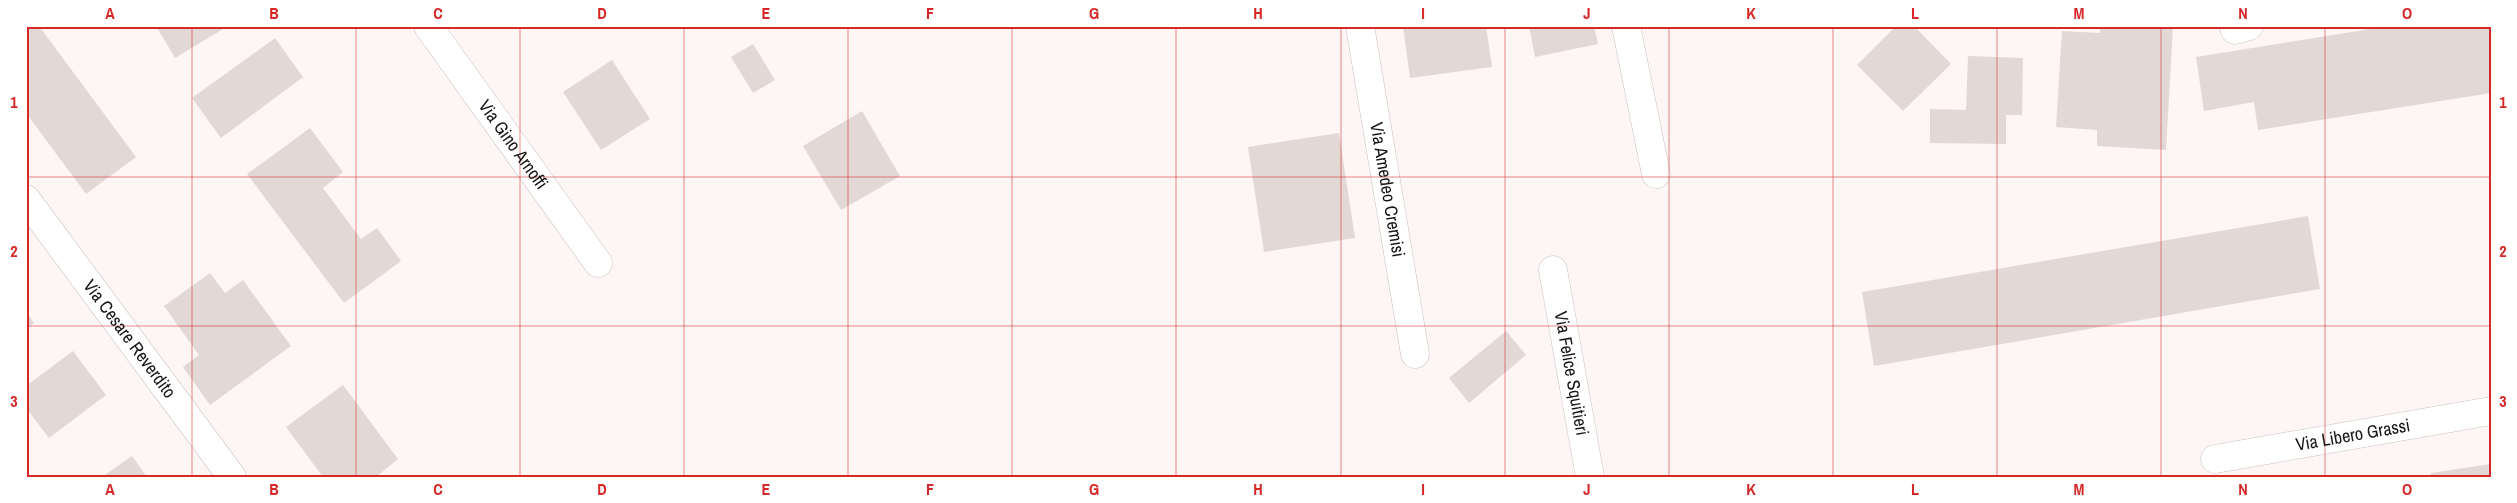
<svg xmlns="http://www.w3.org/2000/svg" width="2517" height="503" font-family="'Archivo Narrow',sans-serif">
  <rect width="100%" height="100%" fill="#fef5f5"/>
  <g fill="#e2d8d5">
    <polygon points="35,26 39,26 136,157 86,194 26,113 26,32"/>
    <polygon points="156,26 228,26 175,58"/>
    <polygon points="1403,26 1486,26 1492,67 1410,78"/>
    <polygon points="1529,26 1594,26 1598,44 1535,57"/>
    <polygon points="1896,26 1914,26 1951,64 1903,111 1857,65"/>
    <polygon points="2100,26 2173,26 2166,150 2097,146 2097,130 2056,127 2062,31 2100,33"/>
    <polygon points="2389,26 2491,26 2491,93 2258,130 2254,102 2204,111 2196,57"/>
    <polygon points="275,38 303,77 221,138 192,98"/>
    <polygon points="753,44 775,80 753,93 731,57"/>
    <polygon points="1968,56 2023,58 2022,115 2006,115 2006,144 1930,143 1930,109 1966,110"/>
    <polygon points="612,60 650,119 601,150 563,92"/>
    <polygon points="862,111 900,176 841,210 803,146"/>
    <polygon points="310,128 343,172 323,188 361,239 377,228 401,261 344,303 247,174"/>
    <polygon points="1339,133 1355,238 1264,252 1248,147"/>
    <polygon points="2308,216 2320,289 1874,366 1862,292"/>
    <polygon points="210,273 225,293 243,280 291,346 210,405 183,367 199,355 164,306"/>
    <polygon points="26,311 34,323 26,329"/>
    <polygon points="1506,331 1526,355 1469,403 1449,378"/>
    <polygon points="73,351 106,395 49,438 26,408 26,386"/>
    <polygon points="343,385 398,459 376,477 323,477 286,427"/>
    <polygon points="132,456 147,477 102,477"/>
    <polygon points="2491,464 2491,477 2431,477 2431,473"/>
  </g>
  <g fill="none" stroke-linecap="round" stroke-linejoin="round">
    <g stroke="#cbc0c1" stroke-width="29">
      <g id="minor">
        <path id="s1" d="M428,26L598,263"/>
        <path id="s2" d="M1360,26L1415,354"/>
        <polyline points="1626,26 1656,174"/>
        <polyline points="2234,26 2235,30 2249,26"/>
        <path id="s3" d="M26,199L232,477"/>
        <path id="s4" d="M1553,270L1590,477"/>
        <path id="s5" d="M2215,459L2491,411"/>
      </g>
    </g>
    <use href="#minor" stroke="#fff" stroke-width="28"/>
  </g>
  <path fill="none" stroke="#d62828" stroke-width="1" stroke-opacity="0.55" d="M192,26V477M356,26V477M520,26V477M684,26V477M848,26V477M1012,26V477M1176,26V477M1341,26V477M1505,26V477M1669,26V477M1833,26V477M1997,26V477M2161,26V477M2325,26V477M26,177H2491M26,326H2491"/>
  <g text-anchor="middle" stroke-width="5" stroke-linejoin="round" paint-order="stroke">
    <g font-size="18" fill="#191515" stroke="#fff">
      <text dy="6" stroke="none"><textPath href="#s1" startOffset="146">Via Gino Arnoffi</textPath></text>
      <text dy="6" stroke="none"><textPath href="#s2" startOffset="166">Via Amedeo Cremisi</textPath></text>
      <text dy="6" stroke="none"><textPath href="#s3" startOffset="174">Via Cesare Reverdito</textPath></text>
      <text dy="6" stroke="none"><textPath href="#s4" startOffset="105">Via Felice Squitieri</textPath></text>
      <text dy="6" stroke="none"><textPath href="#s5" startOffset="140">Via Libero Grassi</textPath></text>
    </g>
  </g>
  <rect width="2517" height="503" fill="none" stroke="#ffffff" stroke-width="55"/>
  <rect x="28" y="28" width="2462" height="448" fill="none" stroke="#d62828" stroke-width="2"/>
  <g font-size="16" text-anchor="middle" font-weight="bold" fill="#d62828">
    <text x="110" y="19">A</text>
    <text x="274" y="19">B</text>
    <text x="438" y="19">C</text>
    <text x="602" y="19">D</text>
    <text x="766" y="19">E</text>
    <text x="930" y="19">F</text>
    <text x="1094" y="19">G</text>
    <text x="1258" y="19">H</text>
    <text x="1423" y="19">I</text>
    <text x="1587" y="19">J</text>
    <text x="1751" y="19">K</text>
    <text x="1915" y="19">L</text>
    <text x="2079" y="19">M</text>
    <text x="2243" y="19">N</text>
    <text x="2407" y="19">O</text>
    <text x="14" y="108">1</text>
    <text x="2503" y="108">1</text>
    <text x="14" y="257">2</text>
    <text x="2503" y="257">2</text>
    <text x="14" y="407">3</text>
    <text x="2503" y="407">3</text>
    <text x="110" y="495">A</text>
    <text x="274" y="495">B</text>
    <text x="438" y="495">C</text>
    <text x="602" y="495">D</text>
    <text x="766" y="495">E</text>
    <text x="930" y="495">F</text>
    <text x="1094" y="495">G</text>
    <text x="1258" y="495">H</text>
    <text x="1423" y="495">I</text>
    <text x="1587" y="495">J</text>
    <text x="1751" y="495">K</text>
    <text x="1915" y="495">L</text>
    <text x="2079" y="495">M</text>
    <text x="2243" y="495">N</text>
    <text x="2407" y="495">O</text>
  </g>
</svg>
